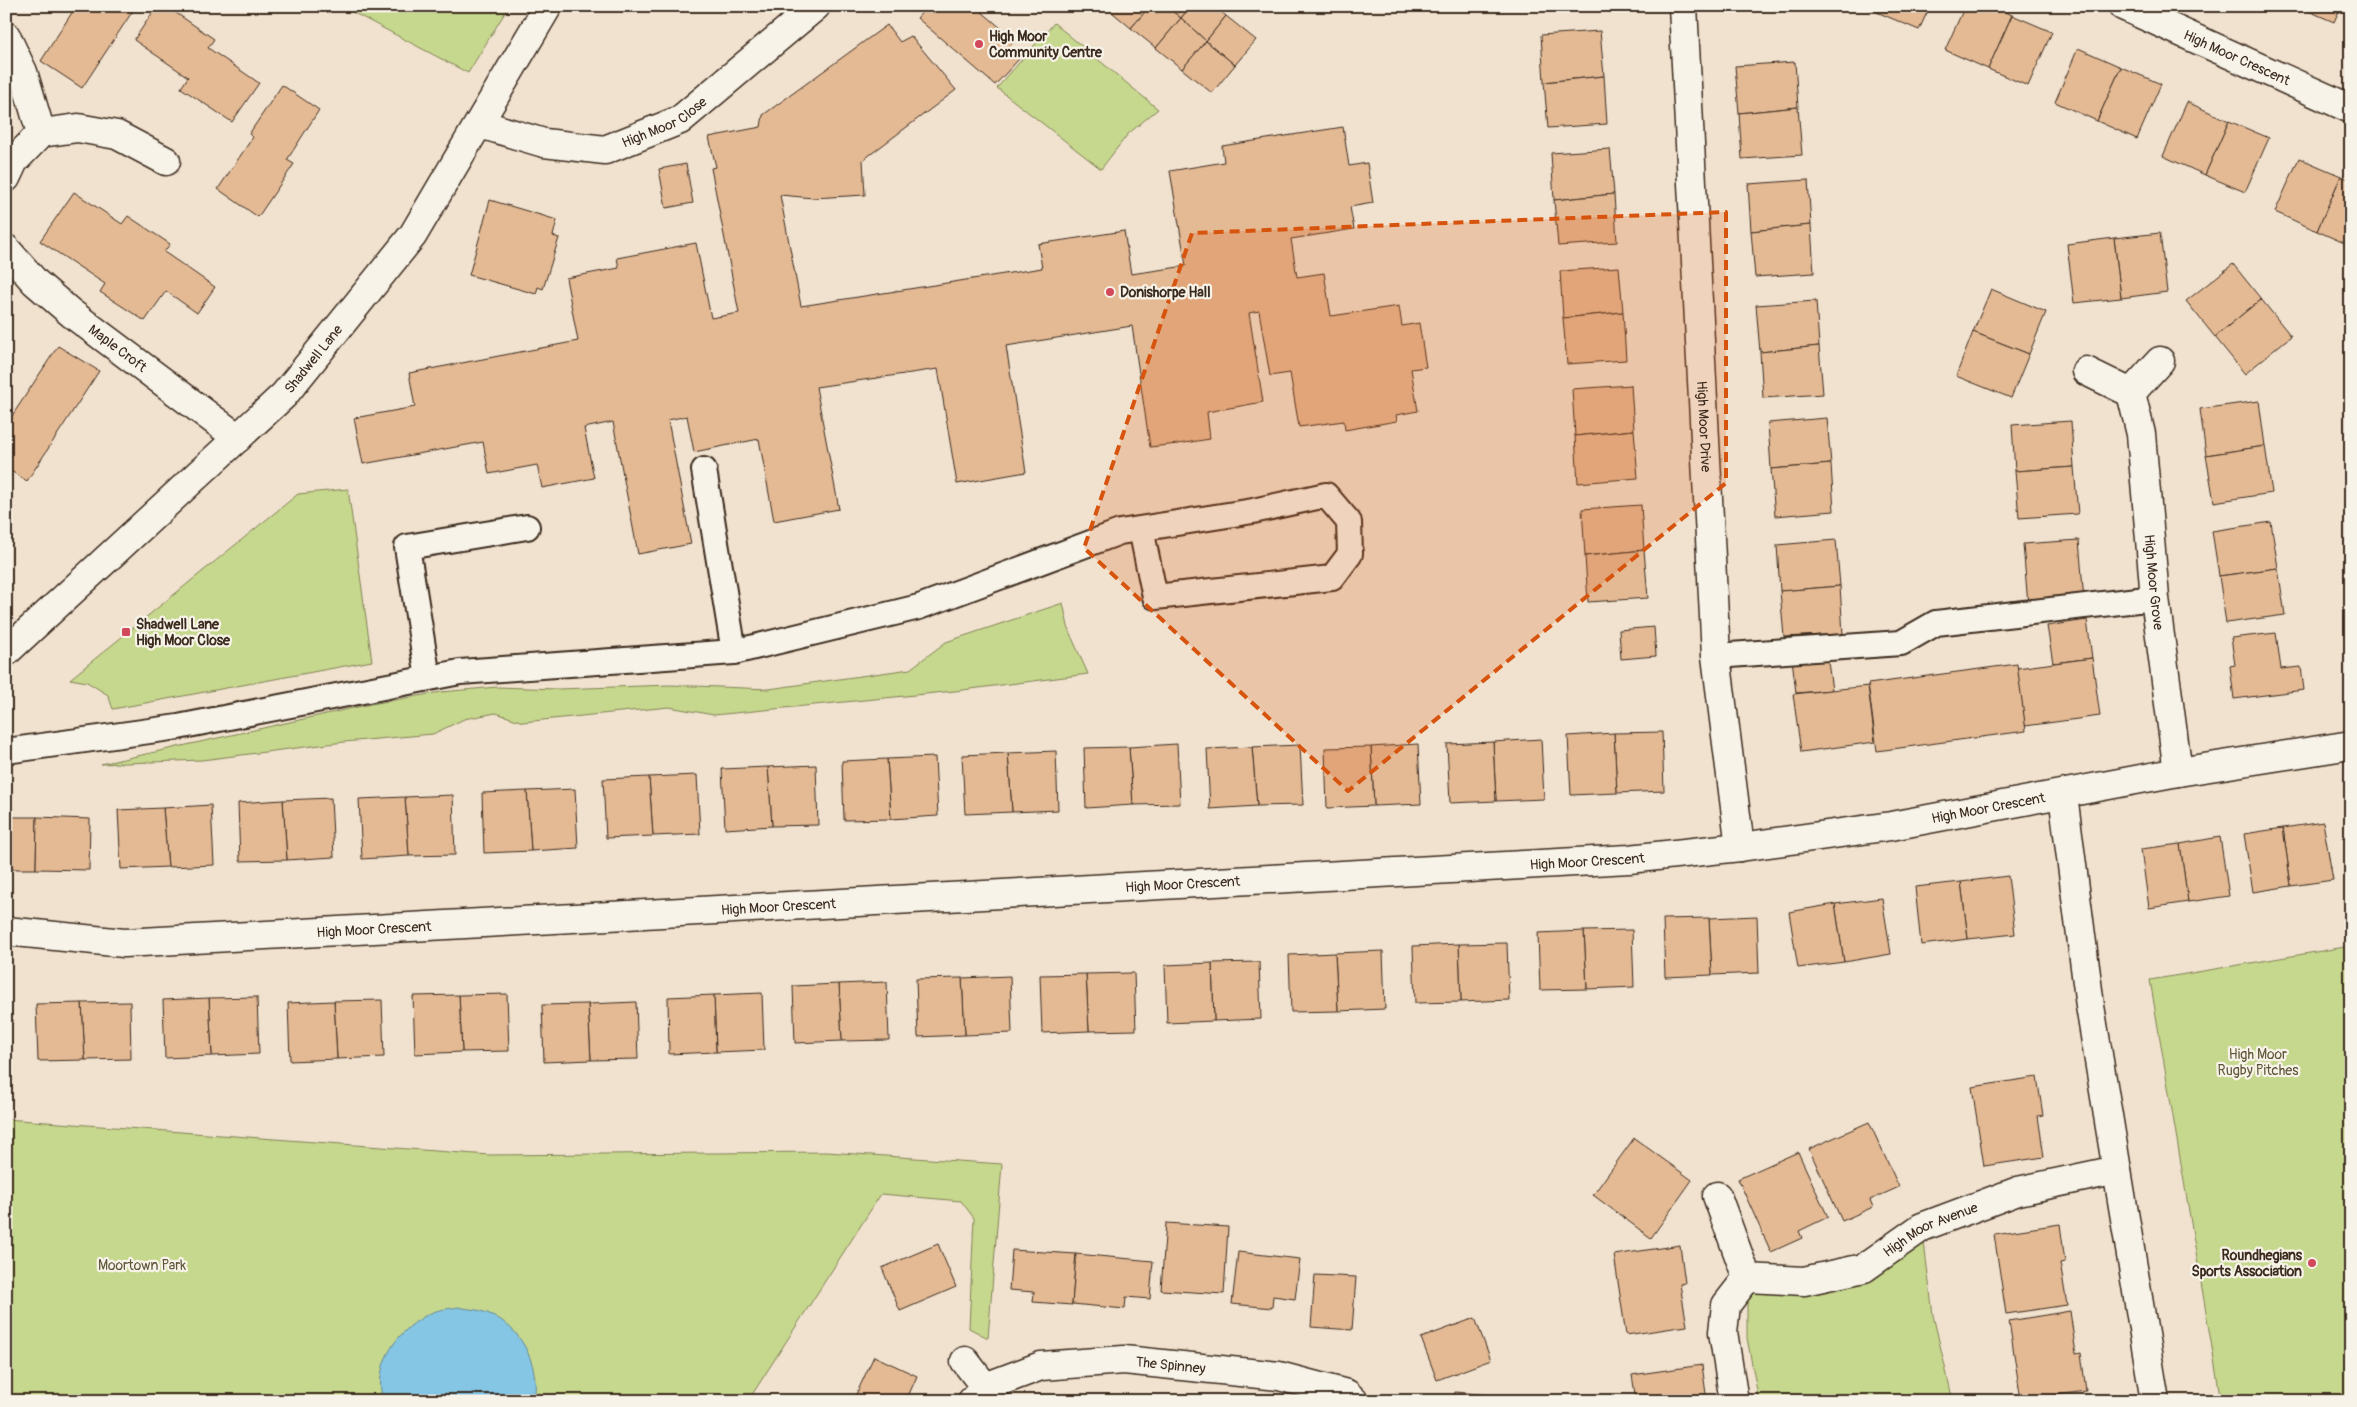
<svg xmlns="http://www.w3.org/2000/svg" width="2357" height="1407" font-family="Pangolin,sans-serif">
  <rect width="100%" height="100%" fill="#f1e2cf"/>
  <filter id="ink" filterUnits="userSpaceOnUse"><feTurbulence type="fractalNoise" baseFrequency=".02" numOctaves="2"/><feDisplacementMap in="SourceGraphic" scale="10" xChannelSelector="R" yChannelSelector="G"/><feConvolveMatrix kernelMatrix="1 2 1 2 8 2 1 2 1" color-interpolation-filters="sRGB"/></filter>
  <g filter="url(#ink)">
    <g fill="#c6d88d" stroke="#808156">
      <polygon points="341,6 509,6 468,73"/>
      <polygon points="1054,23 1158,109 1128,134 1101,169 997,88"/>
      <polygon points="348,489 372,661 113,709 108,695 87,682 70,679 298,494"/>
      <polygon points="1063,603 1069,631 1088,674 955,691 714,715 669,707 523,722 496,713 464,719 433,734 344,742 202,760 101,764 371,704 441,692 497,687 558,689 670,685 769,689 910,669 946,642"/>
      <polygon points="2351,946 2351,1401 2221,1401 2150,980"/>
      <polygon points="6,1119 489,1155 827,1152 1002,1164 988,1338 969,1328 974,1218 961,1201 881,1194 748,1401 6,1401"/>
      <polygon points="1922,1227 1933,1315 1953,1401 1759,1401 1747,1338 1747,1278 1804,1281"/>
    </g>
    <path fill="#85c6e5" stroke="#678895" d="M458,1307C465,1309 474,1309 481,1311C519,1321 541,1364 534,1401H383C372,1363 399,1328 431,1313C439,1309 449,1309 458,1307Z"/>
    <g fill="#e4ba94" stroke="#3b2a1e">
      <polygon points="66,6 136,6 82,88 41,61 73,11"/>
      <polygon points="157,6 166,6 214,39 208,48 259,83 232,122 181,88 188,77 134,40"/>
      <polygon points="928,6 958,6 962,10 965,6 975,6 1015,40 1008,48 1019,59 995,85 917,18"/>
      <polygon points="1108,6 1150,6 1131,28 1107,8"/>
      <polygon points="1150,6 1166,6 1181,18 1156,48 1131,28"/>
      <polygon points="1166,6 1191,6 1181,18"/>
      <polygon points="1191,6 1215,6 1226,16 1206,41 1181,18"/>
      <polygon points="1538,6 1598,6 1598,7 1539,10"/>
      <polygon points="1864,6 1882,6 1879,13"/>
      <polygon points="1882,6 1930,6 1919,30 1879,13"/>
      <polygon points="1965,6 1992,6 2012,15 1988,69 1945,50"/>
      <polygon points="2297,6 2341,6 2334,22"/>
      <polygon points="2012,15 2052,32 2028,86 1988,69"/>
      <polygon points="1226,16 1256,40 1235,65 1206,41"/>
      <polygon points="1181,18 1206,41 1182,69 1156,48"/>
      <polygon points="887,25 900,42 911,36 956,90 863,160 865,195 813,198 780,195 801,306 1042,268 1038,244 1124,231 1131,274 1186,266 1170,171 1224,162 1222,146 1343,127 1349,166 1367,163 1373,203 1350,207 1354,229 1291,239 1297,277 1324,273 1331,316 1399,306 1402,326 1419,323 1426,367 1411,369 1418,411 1396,415 1397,421 1345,430 1344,421 1299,427 1290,373 1270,376 1259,311 1249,313 1263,402 1207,412 1210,439 1178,444 1150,447 1132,326 1006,346 1026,472 957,484 938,369 816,387 839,509 774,521 759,439 694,452 687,416 668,420 691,544 638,554 613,422 584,428 594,478 542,488 537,465 489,474 483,442 363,464 354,418 415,407 409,373 578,341 566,278 619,268 617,258 696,243 711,318 739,313 711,168 716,167 709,137 761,127 763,115"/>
      <polygon points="1600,31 1604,76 1544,82 1541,35"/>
      <polygon points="1206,41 1235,65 1212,93 1182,69"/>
      <polygon points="2078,48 2121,67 2097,121 2055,102"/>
      <polygon points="1795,62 1798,107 1739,113 1735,66"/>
      <polygon points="2121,67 2161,84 2137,139 2097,121"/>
      <polygon points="1604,76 1607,124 1548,128 1544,82"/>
      <polygon points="282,85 319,110 287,160 294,164 258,217 218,189 253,137 249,134"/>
      <polygon points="2187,102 2229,121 2205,175 2163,156"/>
      <polygon points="1798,107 1802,155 1742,159 1739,113"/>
      <polygon points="2229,121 2269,138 2245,192 2205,175"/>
      <polygon points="1610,149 1614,194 1554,200 1551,153"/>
      <polygon points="2299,158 2341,176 2317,231 2275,212"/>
      <polygon points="686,164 693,203 666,208 659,169"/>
      <polygon points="2341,176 2351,180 2351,246 2317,231"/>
      <polygon points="1808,180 1811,225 1751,231 1748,184"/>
      <polygon points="74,192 122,224 128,216 170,244 164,252 215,287 197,313 166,291 145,321 100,292 105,284 40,241"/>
      <polygon points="1614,194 1617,242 1558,246 1554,200"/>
      <polygon points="490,200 557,220 553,236 559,238 543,289 538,287 536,294 469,275"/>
      <polygon points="1811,225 1814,273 1755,277 1751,231"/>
      <polygon points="2160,233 2167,292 2121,298 2114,238"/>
      <polygon points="2114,238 2121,298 2074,303 2067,244"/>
      <polygon points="2233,264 2261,299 2215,337 2186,301"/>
      <polygon points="1619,267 1623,312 1563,318 1560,271"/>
      <polygon points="1991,289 2046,312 2029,354 1973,332"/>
      <polygon points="2261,299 2291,336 2245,374 2215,337"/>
      <polygon points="1816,301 1819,346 1760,352 1756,305"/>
      <polygon points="1623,312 1626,360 1567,364 1563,318"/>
      <polygon points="1973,332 2029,354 2011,398 1956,376"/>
      <polygon points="58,346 99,371 27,481 6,468 6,425"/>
      <polygon points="1819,346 1823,394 1763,398 1760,352"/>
      <polygon points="1631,385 1634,430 1575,436 1572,389"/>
      <polygon points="2259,401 2265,446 2206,455 2200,409"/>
      <polygon points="1827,418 1831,464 1771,469 1768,423"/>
      <polygon points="2071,421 2074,467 2015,471 2012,425"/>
      <polygon points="1634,430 1638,478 1578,483 1575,436"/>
      <polygon points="2265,446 2272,493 2214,502 2206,455"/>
      <polygon points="1831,464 1834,511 1775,516 1771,469"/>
      <polygon points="2074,467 2078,514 2019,518 2015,471"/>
      <polygon points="1641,505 1644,550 1585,556 1582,509"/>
      <polygon points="2271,522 2278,568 2219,576 2212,531"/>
      <polygon points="1836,540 1840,586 1780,591 1777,545"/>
      <polygon points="2079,540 2084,601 2028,605 2023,544"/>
      <polygon points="1644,550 1648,598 1588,602 1585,556"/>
      <polygon points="2278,568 2285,615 2226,623 2219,576"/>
      <polygon points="1840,586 1843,634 1784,637 1780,591"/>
      <polygon points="2087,620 2092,658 2053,663 2047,626"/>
      <polygon points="1654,627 1656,656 1621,659 1619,630"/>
      <polygon points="2276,633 2281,669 2301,667 2304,690 2234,699 2230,666 2235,665 2231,638"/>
      <polygon points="1827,655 1832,690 1796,693 1792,659"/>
      <polygon points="2092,658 2100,716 2025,726 2017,668"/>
      <polygon points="2017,664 2026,731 1877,751 1868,684"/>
      <polygon points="1868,686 1875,742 1801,752 1793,694"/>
      <polygon points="1662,732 1664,791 1617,793 1614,733"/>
      <polygon points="1614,733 1617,793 1571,795 1568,736"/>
      <polygon points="1541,739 1544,799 1496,801 1493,742"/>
      <polygon points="1493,742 1496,801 1450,803 1447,744"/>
      <polygon points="1177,744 1180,804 1133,805 1129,747"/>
      <polygon points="1418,744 1421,804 1374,806 1371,747"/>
      <polygon points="1300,745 1303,805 1257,806 1252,747"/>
      <polygon points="1129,747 1133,805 1086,808 1084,748"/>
      <polygon points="1252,747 1257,806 1210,809 1207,749"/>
      <polygon points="1371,747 1374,806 1327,808 1325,748"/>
      <polygon points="1056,751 1058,810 1012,812 1008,753"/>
      <polygon points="1008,753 1012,812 965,814 962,755"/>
      <polygon points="935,757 938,816 891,819 887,759"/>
      <polygon points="887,759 891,819 844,820 842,761"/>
      <polygon points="816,765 818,825 772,826 768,767"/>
      <polygon points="768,767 772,826 725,829 722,769"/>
      <polygon points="697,775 700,834 653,836 649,777"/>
      <polygon points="649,777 653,836 606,838 603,779"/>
      <polygon points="575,789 578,848 531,851 527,791"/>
      <polygon points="527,791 531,851 484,853 482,793"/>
      <polygon points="453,795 455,855 409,856 405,797"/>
      <polygon points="405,797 409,856 362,859 359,799"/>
      <polygon points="331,798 334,857 287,860 283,800"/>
      <polygon points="283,800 287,860 240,861 238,803"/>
      <polygon points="211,805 214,865 168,867 163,808"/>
      <polygon points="163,808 168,867 121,869 118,810"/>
      <polygon points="6,817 37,817 36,869 6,869"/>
      <polygon points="37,817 90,819 89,870 36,869"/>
      <polygon points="2323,822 2333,880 2291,886 2283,828"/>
      <polygon points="2283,828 2291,886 2253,892 2244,834"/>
      <polygon points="2220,837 2229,896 2188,902 2180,844"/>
      <polygon points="2180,844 2188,902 2149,908 2141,849"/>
      <polygon points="2008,876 2015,934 1968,939 1961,882"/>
      <polygon points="1961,882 1968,939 1921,945 1915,887"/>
      <polygon points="1882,898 1891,954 1844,962 1835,904"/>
      <polygon points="1835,904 1844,962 1798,968 1789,912"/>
      <polygon points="1757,916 1759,973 1712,975 1709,918"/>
      <polygon points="1709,918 1712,975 1665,977 1663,919"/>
      <polygon points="1632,930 1634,987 1587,989 1584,931"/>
      <polygon points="1584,931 1587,989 1540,990 1538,933"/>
      <polygon points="1507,943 1509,1000 1461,1002 1459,944"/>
      <polygon points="1459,944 1461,1002 1415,1003 1413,946"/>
      <polygon points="1383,951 1385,1009 1338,1011 1335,953"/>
      <polygon points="1335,953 1338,1011 1291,1012 1289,955"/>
      <polygon points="1259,962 1261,1019 1214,1021 1212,963"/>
      <polygon points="1212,963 1214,1021 1167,1023 1165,965"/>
      <polygon points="1134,973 1136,1030 1089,1031 1086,974"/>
      <polygon points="1086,974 1089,1031 1042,1033 1040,975"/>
      <polygon points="1010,976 1012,1033 965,1035 962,978"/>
      <polygon points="962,978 965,1035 918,1037 916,979"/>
      <polygon points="887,982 889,1040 842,1041 839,984"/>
      <polygon points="839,984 842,1041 795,1043 793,986"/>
      <polygon points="762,993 764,1050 716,1052 714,995"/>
      <polygon points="507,994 509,1051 462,1052 459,995"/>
      <polygon points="459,995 462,1052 415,1054 413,996"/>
      <polygon points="714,995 716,1052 669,1054 668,997"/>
      <polygon points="257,997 259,1054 212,1056 209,998"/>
      <polygon points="209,998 212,1056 165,1058 163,1000"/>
      <polygon points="382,1000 384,1057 337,1059 334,1001"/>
      <polygon points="334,1001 337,1059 290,1061 288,1003"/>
      <polygon points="130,1002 131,1059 85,1060 82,1003"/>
      <polygon points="636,1002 638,1059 591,1060 588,1004"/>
      <polygon points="82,1003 85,1060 38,1061 36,1004"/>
      <polygon points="588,1004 591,1060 544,1062 542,1005"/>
      <polygon points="2037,1077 2043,1115 2038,1116 2044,1157 1984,1166 1972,1087"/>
      <polygon points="1869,1122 1899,1187 1870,1200 1873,1207 1842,1221 1809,1149"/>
      <polygon points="1634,1138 1692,1180 1651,1238 1593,1195"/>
      <polygon points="1798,1152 1828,1217 1799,1231 1802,1238 1771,1252 1738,1179"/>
      <polygon points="1166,1223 1228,1227 1224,1294 1161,1290"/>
      <polygon points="2060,1224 2065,1262 2060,1263 2067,1305 2006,1314 1994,1234"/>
      <polygon points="938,1244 956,1287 900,1311 882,1268"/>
      <polygon points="1680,1245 1685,1283 1680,1284 1687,1326 1626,1335 1614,1255"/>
      <polygon points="1012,1250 1076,1254 1072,1305 1033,1302 1034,1292 1009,1290"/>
      <polygon points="1238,1252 1300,1259 1295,1299 1273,1296 1272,1308 1232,1304"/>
      <polygon points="1076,1254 1153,1261 1150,1299 1126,1297 1125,1309 1072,1304"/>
      <polygon points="1315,1275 1356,1277 1352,1330 1311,1327"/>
      <polygon points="2070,1311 2076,1354 2081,1353 2086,1391 2021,1400 2009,1321"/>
      <polygon points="1475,1318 1491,1360 1437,1380 1421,1338"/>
      <polygon points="874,1356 917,1376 906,1401 853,1401"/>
      <polygon points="1702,1365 1707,1401 1636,1401 1632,1375"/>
      <polygon points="1455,1392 1502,1396 1502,1401 1454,1401"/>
    </g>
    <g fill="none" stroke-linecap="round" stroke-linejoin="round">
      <g stroke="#3b2a1e" stroke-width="28">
        <g id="service">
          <polyline points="704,470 734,652"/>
          <polyline points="1716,656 1901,643 1936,623 2155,598"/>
          <polyline points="428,678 407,547 527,527"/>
          <polyline points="6,751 178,727 460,672 734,652 919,607 1120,532 1253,511 1326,495 1349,522 1350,554 1332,578 1155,597 1141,529"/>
        </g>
      </g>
      <g stroke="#3b2a1e" stroke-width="31">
        <g id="minor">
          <path id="s1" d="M1683,6L1716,656L1740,847"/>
          <path id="s2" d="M2123,6L2351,109"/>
          <polyline points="6,36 23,72 41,133"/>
          <path id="s3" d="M480,124L544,143L605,150L680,120L816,6"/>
          <polyline points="6,178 14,161 41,133 78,128 117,135 166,161"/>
          <path id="s4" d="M6,249L35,282L71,313L238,438"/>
          <path id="s5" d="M2086,371L2131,393L2141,434L2155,598L2178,772"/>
          <polyline points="2131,393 2160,361"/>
          <polyline points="2063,795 2090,1006 2155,1401"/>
          <path id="s6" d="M6,931L124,943L1629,859L1740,847L1891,826L2178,772L2351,745"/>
          <polyline points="1717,1196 1747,1278 1726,1305 1723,1332 1734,1401"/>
          <path id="s7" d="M1747,1278L1804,1281L1864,1268L1922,1227L2018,1191L2117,1170"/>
          <polyline points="965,1361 985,1387"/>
          <path id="s8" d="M972,1401L985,1387L1041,1366L1124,1360L1279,1376L1347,1394L1354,1401"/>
        </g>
      </g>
      <g stroke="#3b2a1e" stroke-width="31">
        <g id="tertiary">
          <path id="s9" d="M6,652L284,395L413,235L548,6"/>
        </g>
      </g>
      <use href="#service" stroke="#f7f3e8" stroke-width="24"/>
      <use href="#minor" stroke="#f7f3e8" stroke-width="28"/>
      <use href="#tertiary" stroke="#f7f3e8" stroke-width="28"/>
    </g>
  </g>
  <path fill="#d7540e" fill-opacity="0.2" stroke="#d7540e" stroke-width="4" stroke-dasharray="10 6" stroke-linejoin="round" d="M1726,212V483L1348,791L1084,548L1192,233Z"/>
  <g fill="#d1495b" stroke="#f7f3e8" stroke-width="2">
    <circle cx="979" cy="44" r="5"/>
    <circle cx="1110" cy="292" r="5"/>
    <rect x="121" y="627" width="10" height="10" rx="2.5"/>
    <circle cx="2312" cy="1263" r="5"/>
  </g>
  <g text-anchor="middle" stroke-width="4.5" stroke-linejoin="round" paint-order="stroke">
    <g font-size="14" font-weight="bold" fill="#3b2a1e" stroke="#f7f3e8" text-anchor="start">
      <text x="989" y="41">High Moor<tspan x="989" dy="16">Community Centre</tspan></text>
      <text x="1120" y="297">Donishorpe Hall</text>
      <text x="136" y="629">Shadwell Lane<tspan x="136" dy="16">High Moor Close</tspan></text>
      <text x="2302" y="1260" text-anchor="end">Roundhegians<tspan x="2302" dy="16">Sports Association</tspan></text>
    </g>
    <g font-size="14" fill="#3b2a1e" stroke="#f7f3e8">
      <text dy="5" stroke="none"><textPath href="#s2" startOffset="125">High Moor Crescent</textPath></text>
      <text dy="5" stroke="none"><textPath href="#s3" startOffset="194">High Moor Close</textPath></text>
      <text dy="5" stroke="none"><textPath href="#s4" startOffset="150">Maple Croft</textPath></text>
      <text dy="5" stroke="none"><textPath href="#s9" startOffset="425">Shadwell Lane</textPath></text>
      <text dy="5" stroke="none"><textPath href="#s1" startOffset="421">High Moor Drive</textPath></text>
      <text dy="5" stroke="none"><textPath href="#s5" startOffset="241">High Moor Grove</textPath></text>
      <text dy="5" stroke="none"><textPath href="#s6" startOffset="1989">High Moor Crescent</textPath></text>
      <text dy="5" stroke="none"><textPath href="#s6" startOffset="1584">High Moor Crescent</textPath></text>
      <text dy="5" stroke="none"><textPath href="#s6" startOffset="1179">High Moor Crescent</textPath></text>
      <text dy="5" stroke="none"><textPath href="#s6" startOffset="774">High Moor Crescent</textPath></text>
      <text dy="5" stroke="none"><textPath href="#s6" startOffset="369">High Moor Crescent</textPath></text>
      <text dy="5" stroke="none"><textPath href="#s7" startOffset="196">High Moor Avenue</textPath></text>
      <text dy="5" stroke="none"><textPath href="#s8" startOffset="209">The Spinney</textPath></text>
    </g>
    <g font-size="14" fill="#5e563a" stroke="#f7f3e8">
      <text x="2258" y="1059">High Moor<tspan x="2258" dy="16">Rugby Pitches</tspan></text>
      <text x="142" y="1270">Moortown Park</text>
    </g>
  </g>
  <rect width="2357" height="1407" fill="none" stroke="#f7f3e8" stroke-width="25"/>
  <rect x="12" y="12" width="2332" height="1382" fill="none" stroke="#3b2a1e" stroke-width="2" filter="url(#ink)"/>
</svg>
